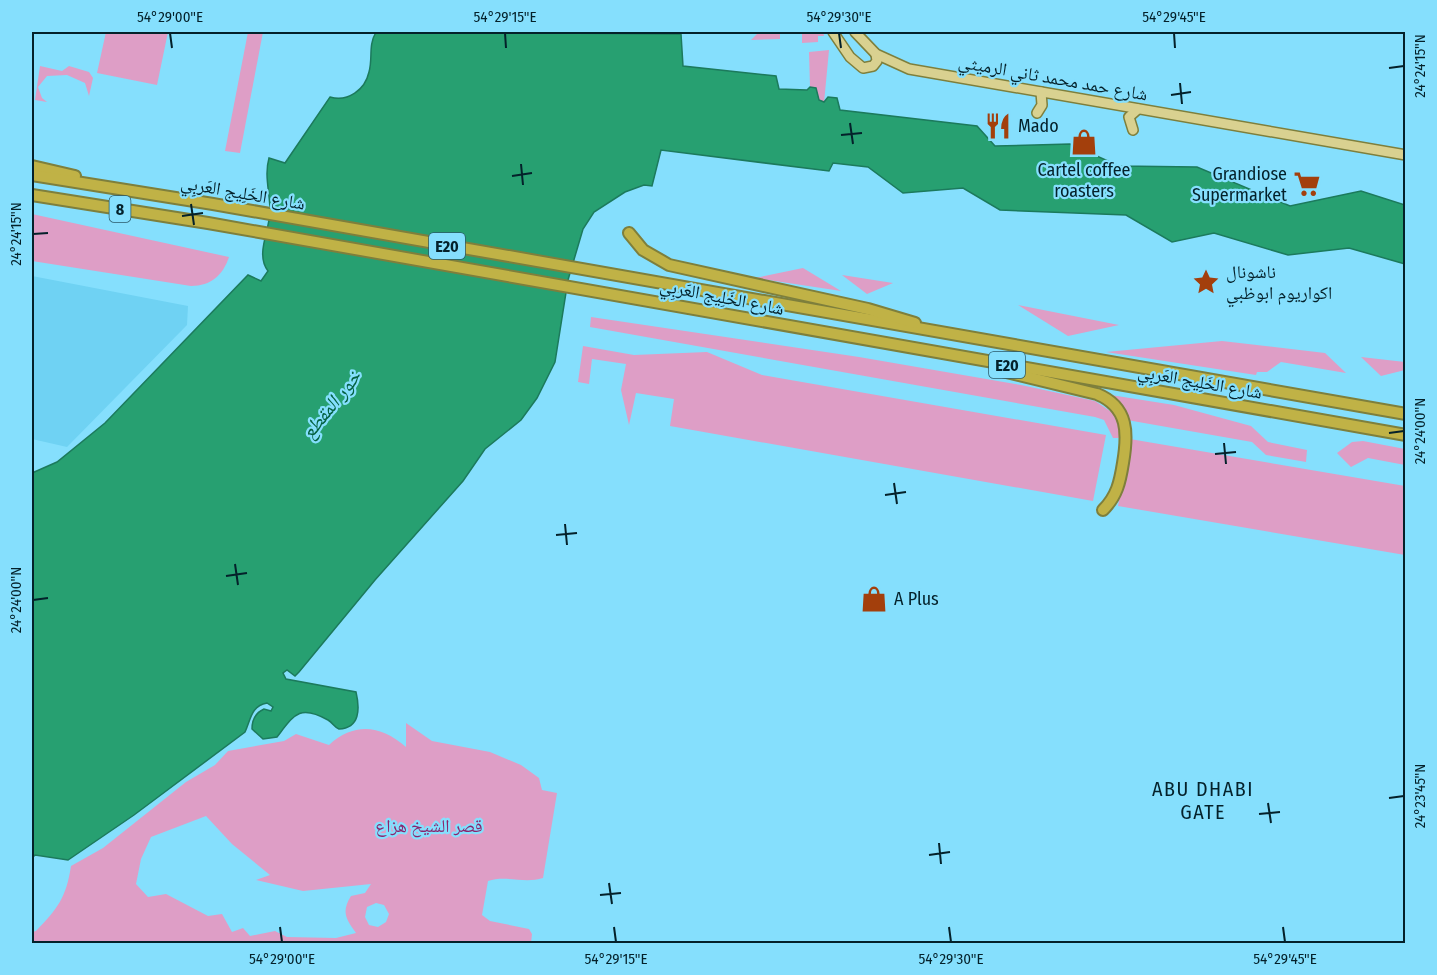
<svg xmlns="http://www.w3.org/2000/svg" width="1437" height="975" font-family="'Fira Sans Condensed','Noto Naskh Arabic',sans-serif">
  <rect width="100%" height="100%" fill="#85dffd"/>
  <polygon fill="#6fd2f3" points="32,276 188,306 187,325 67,447 32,439"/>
  <g fill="#de9ec6" fill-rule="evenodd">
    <polygon points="106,32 168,32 157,85 97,73"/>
    <polygon points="248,32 263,32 240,153 225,151"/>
    <polygon points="759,32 780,32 780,39 751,40"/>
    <polygon points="802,32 823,32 824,36 818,36 818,42 802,43"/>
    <polygon points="829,50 824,103 819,100 816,88 810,87 809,52"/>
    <polygon points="40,66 62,71 69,66 89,72 93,78 89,96 85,83 67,75 47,76 38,87 42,98 47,102 35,100"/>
    <path d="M32,214L229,257C223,275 211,286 191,286L32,261Z"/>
    <polygon points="803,268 841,291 755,278"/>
    <polygon points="842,275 893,283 867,294"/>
    <polygon points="1018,305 1119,325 1068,336"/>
    <polygon points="591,317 859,357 1021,385 1095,401 1113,413 1120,427 1121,438 1113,438 1104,420 1095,417 590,327"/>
    <polygon points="1222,341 1325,353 1346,373 1281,362 1267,372 1257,372 1256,375 1106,352"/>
    <polygon points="583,346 634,355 707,352 762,375 1106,435 1093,501 670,426 674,399 636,393 629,425 621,390 626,364 592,359 589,384 578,382"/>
    <polygon points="1361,357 1405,362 1405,370 1381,376"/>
    <polygon points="1098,393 1174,405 1251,426 1268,442 1307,450 1306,462 1266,455 1252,442 1127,420"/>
    <polygon points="1130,439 1405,486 1405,555 1118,506"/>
    <polygon points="1363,441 1405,449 1405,465 1368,458 1351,467 1337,453 1352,442"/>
    <path d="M406,723L432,741L490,752L521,765L539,778L542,790L557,793L543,878C524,884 506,875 488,881L482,915L490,921L529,929L532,934L531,943H32V932L36,931C58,908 66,898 71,866L103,848L186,782L215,765L228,751L284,741L296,734L329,745C355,721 382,726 406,747ZM206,816L232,844L270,875L256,880L303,891L371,884L365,893L351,896C341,912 346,919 356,933L336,938L287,937L275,931L250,936L243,928L232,932L222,914L208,916L166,894L148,897L136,884L141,859L151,837ZM376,903L384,905L389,914L386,922L378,927L369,925L365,917L367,907Z"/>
  </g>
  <path fill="#27a071" stroke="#1c7a5c" stroke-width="1.5" d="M376,32L681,34L683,66L776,76L779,89L807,90L810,87L816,88L819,100L824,102L828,97L837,98L840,110L977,126L995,146L1070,144L1119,166L1197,167L1290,206L1361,191L1405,205V264L1349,248L1288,255L1214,233L1172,242L1126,215L1000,210L963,188L903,193L868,167L833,163L829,171L661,150L652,186L644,185L625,192L594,212L583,229L568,280L555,362L537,398L521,420L485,449L463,481L375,580L299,672L295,676L287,670L283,673L286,679L356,692C360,709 360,728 339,729C334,727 333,723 328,720C299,704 294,715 277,737L263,739L252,729C252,720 255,713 264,709L271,711L273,707L267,703C251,706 251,719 245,732L134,815L68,860L35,855L32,858V473L57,462L105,423L248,275L261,281L268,271C255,254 270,230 270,211C270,192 264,176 269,158L285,163L330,97C348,102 365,90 369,72C373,58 368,46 376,32Z"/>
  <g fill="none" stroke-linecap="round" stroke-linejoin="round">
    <g stroke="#7e7f3c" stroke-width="12">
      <g id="major">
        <polyline points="833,32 850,57 863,68 873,66 877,61 876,54"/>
        <polyline points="855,32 876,54 909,69 1406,155"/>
        <polyline points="1037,113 1042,105 1041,92"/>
        <polyline points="1133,130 1129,117 1138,109"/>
      </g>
    </g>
    <g stroke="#7e7f3c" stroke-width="14">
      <g id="highway">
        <polyline points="32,166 75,176"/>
        <polyline points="32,175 213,204 1406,414"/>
        <polyline points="32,195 208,223 1406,435"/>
        <polyline points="629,233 643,250 669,265 868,309 915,323"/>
        <path d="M998,370L1097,394C1129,407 1128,434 1123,463C1120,482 1117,496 1103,510"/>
      </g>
    </g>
    <use href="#major" stroke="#d9d190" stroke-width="9"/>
    <use href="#highway" stroke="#c0b246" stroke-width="10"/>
  </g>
  <path fill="none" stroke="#04212a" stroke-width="2" d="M170,33L172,48M505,33L506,48M839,33L841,48M1174,33L1175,48M1389,68L1404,66M1180,83L1182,104M1171,95L1191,92M850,123L853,144M841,135L862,133M521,164L523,185M512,176L532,173M191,204L194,225M182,216L203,213M33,234L48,233M1389,433L1404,431M1224,443L1226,464M1215,454L1236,452M894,483L897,504M885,495L906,492M565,524L567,545M556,535L577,533M235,564L238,585M226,576L247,573M33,600L48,598M1389,798L1404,796M1268,803L1271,823M1259,814L1280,812M939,843L941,864M929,855L950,852M609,883L612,904M600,895L621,893M280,927L282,942M614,927L616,942M949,927L951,942M1283,927L1285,942"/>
  <defs>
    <g id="restaurant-bare" transform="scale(2.07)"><path d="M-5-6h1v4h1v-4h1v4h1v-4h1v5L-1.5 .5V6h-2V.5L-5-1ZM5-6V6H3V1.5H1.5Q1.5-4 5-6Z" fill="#a33f0c" stroke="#85dffd" stroke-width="2.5" paint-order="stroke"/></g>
    <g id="shop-bare" transform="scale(2.07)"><path d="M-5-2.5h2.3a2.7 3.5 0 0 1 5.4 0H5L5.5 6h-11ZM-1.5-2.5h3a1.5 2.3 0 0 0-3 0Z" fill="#a33f0c" stroke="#85dffd" stroke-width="2.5" paint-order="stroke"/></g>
    <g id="supermarket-bare" transform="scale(2.07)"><path d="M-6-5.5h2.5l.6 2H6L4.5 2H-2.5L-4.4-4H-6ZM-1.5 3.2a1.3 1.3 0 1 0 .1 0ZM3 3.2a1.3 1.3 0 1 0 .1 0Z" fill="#a33f0c" stroke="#85dffd" stroke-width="2.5" paint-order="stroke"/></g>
    <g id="sight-bare" transform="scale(2.07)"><path d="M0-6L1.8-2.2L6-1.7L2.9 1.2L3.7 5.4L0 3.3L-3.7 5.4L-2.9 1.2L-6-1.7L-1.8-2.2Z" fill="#a33f0c" stroke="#85dffd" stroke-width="2.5" paint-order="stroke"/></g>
  </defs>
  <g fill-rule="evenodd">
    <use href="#restaurant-bare" x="998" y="126"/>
    <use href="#shop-bare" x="1084" y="142"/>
    <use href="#supermarket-bare" x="1307" y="184"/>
    <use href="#sight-bare" x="1206" y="282"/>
    <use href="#shop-bare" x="874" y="599"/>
  </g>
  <g text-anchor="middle" stroke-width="4.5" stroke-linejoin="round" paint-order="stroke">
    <g fill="#85dffd" stroke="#2b5a69" stroke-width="1.5">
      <rect x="109.5" y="196" width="21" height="26" rx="4.5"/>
      <rect x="429" y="233" width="36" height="26" rx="4.5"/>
      <rect x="989" y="352" width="36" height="26" rx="4.5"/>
    </g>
    <g font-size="16" font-weight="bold" fill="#04212a">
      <text x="120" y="215">8</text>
      <text x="447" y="252">E20</text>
      <text x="1007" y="371">E20</text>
    </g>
    <g font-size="18" fill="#04212a" stroke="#85dffd">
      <text transform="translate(1053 78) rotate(10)" y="6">شارع حمد محمد ثاني الرميثي</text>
      <text transform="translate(243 193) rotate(10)" y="6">شارع الخَلِيج العَربِي</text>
      <text transform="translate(722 297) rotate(11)" y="6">شارع الخَلِيج العَربِي</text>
      <text transform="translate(1200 382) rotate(10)" y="6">شارع الخَلِيج العَربِي</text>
    </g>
    <g font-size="18" fill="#04212a" stroke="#85dffd" text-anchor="start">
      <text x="1018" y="132">Mado</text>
      <text x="1084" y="176" text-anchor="middle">Cartel coffee<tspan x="1084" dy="21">roasters</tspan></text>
      <text x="1287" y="180" text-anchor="end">Grandiose<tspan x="1287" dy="21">Supermarket</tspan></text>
      <text x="1226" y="278">ناشونال<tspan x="1226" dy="21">اكواريوم ابوظبي</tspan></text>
      <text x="894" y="605">A Plus</text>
    </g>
    <g font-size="18" fill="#8a246c" stroke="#85dffd">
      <text x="429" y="832">قصر الشيخ هزاع</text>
    </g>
    <g font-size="20" font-style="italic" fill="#046141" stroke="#85dffd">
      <text transform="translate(331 404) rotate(-51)" y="7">خور المقطع</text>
    </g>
    <g font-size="20" letter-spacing="1.5" fill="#04212a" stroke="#85dffd">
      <text x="1203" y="796">ABU DHABI<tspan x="1203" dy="23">GATE</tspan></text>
    </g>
  </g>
  <rect width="1437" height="975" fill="none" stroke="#85dffd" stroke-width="66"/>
  <rect x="33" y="33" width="1371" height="909" fill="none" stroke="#04212a" stroke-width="2"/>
  <g font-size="15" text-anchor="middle" fill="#04212a">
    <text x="170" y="22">54°29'00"E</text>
    <text x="505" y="22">54°29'15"E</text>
    <text x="839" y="22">54°29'30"E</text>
    <text x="1174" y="22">54°29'45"E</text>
    <text transform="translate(1420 66) rotate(-90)" y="5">24°24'15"N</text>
    <text transform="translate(16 234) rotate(-90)" y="5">24°24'15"N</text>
    <text transform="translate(1420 431) rotate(-90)" y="5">24°24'00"N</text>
    <text transform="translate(16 600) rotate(-90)" y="5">24°24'00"N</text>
    <text transform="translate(1420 796) rotate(-90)" y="5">24°23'45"N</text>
    <text x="282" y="964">54°29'00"E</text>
    <text x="616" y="964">54°29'15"E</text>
    <text x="951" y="964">54°29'30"E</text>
    <text x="1285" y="964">54°29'45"E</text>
  </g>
</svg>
